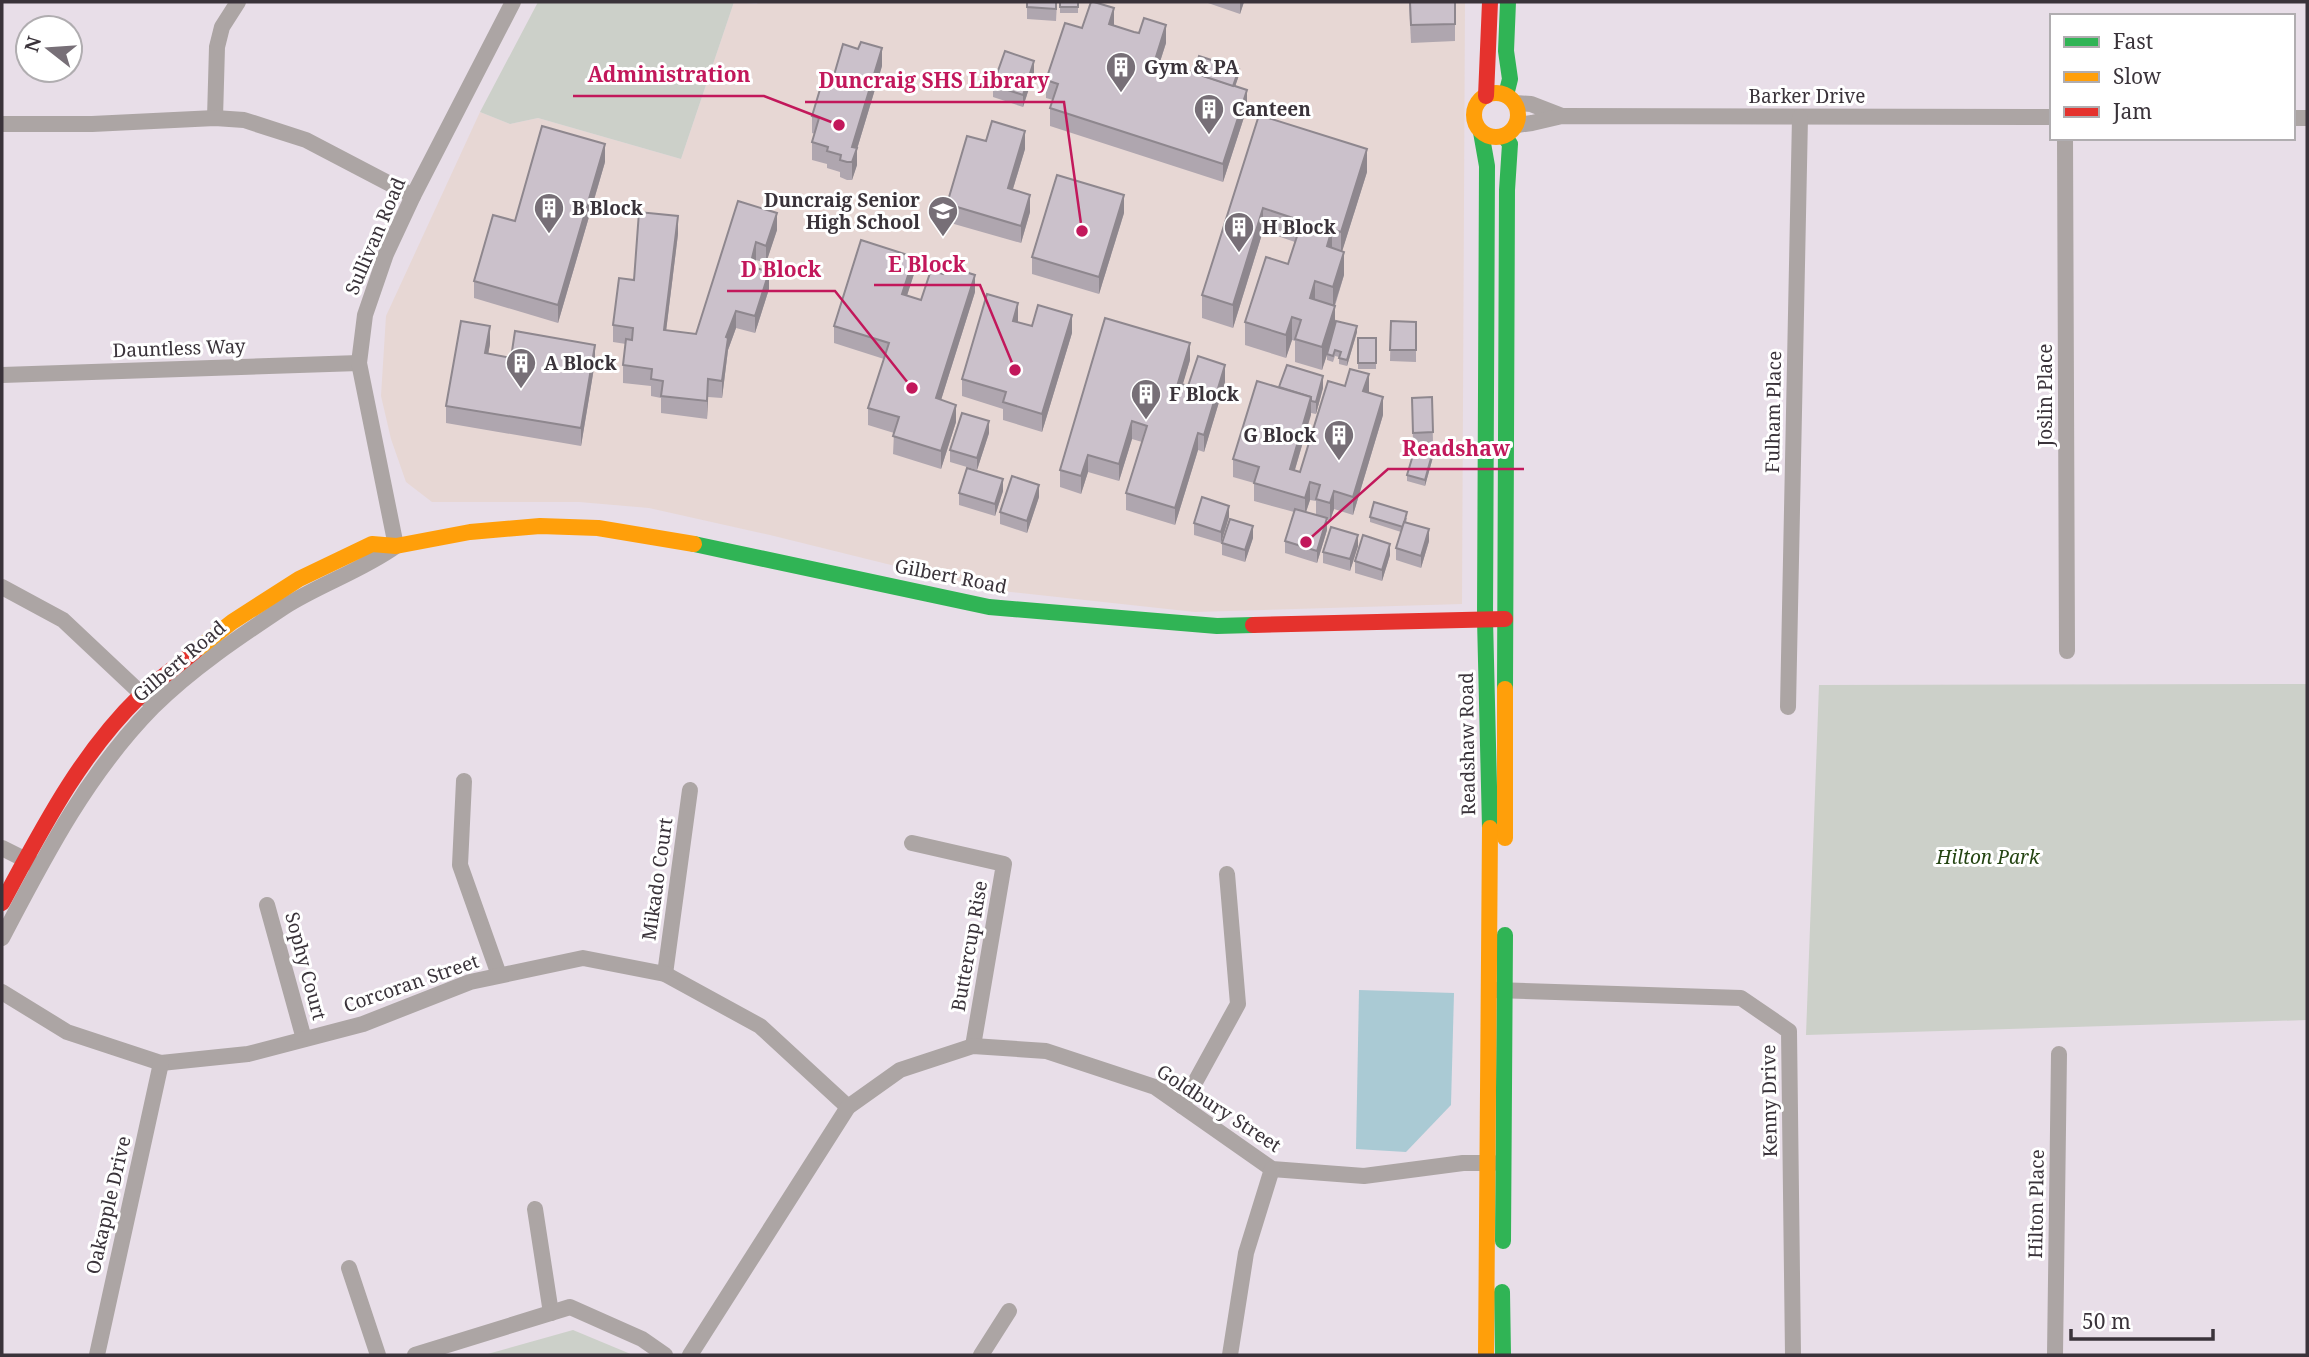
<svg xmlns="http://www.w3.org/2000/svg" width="2309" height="1357" font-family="'Noto Serif',serif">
  <rect width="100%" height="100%" fill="#e8dee8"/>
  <polygon fill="#e7d7d4" points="734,2 757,4 758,2 1465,2 1462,604 1195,612 992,590 770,535 649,508 579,502 432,502 406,482 391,439 381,396 386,316 480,112 510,124 538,118 681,159"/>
  <g fill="#ccd0c9">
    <polygon points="538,2 734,2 681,159 538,118 510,124 480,112"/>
    <polygon points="2307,684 2307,1020 1806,1035 1819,685"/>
    <polygon points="573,1330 633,1355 484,1355"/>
  </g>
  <polygon fill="#aacad4" points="1359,990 1454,993 1451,1105 1406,1152 1356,1149"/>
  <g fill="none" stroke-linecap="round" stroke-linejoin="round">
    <g stroke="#aca5a4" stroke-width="16">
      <polyline points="1515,103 1531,104 1562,116"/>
      <polyline points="215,118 217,47 222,27 238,2"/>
      <polyline points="2293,118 2307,118"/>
      <polyline points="2,124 92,124 215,118 244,120 306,140 413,196"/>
      <polyline points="1517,125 1532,123 1562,116 2052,117"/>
      <polyline points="2065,138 2067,651"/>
      <polyline points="2,375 359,363"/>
      <polyline points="2,587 63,620 148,700"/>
      <polyline points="1788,707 1800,117"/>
      <polyline points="464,781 460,865 499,975"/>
      <polyline points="912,843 1004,864 973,1046"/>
      <polyline points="2,848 34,864"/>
      <polyline points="267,905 304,1039"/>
      <path d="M2,938C45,856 87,774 153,707C191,669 239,637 284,607C320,584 361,571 396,546L359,363L365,315L386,254L413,196L513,2"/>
      <polyline points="665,974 690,790"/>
      <polyline points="1495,990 1741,998 1789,1031 1793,1355"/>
      <polyline points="2,992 67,1032 161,1063 248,1054 363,1024 470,982 583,958 665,974 760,1026 848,1107"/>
      <polyline points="1182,1106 1238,1004 1227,874"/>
      <polyline points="535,1209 551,1313"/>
      <polyline points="349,1268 378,1355"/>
      <polyline points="97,1355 161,1063"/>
      <polyline points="415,1355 570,1307 642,1339 665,1355"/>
      <polyline points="690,1355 848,1107 900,1070 973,1046 1046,1051 1155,1087 1272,1169 1364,1176 1463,1163 1493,1163"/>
      <polyline points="981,1355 1009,1311"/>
      <polyline points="1230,1355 1246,1253 1272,1169"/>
      <polyline points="2055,1355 2059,1054"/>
    </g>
    <g stroke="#30b455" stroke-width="16">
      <polyline points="1506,95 1510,79 1506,51 1508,2"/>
      <polyline points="1481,132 1487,166 1485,619 1490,828"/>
      <polyline points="1504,136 1510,144 1507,190 1505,689"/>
      <polyline points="694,544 989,607 1217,626 1253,625"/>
      <polyline points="1503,1241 1505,935"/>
      <polyline points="1502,1292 1503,1355"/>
    </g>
    <g stroke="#ff9f0a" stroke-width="16">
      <circle cx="1496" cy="115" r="22"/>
      <polyline points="195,651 232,622 299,579 372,544 396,546 470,532 540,526 598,528 694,544"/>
      <polyline points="1505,838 1505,689"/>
      <polyline points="1486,1355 1490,828"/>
    </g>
    <g stroke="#e5322d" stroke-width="16">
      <polyline points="1486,96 1490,2"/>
      <polyline points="1253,625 1505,619"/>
      <path d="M2,903C42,829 80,754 141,695C158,679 178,666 195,651"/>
    </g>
  </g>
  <g fill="#afa6af" fill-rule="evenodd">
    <polygon points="1027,2 1057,2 1056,21 1027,19"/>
    <rect x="1060" y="2" width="18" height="11"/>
    <polygon points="1205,2 1244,2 1240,14"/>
    <polygon points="1409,2 1455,2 1455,41 1411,43"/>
    <polygon points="1114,25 1166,43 1160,62 1194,73 1239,75 1235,86 1247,108 1223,182 1050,126 1050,108 1053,100 1046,98 1046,80 1082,28"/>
    <polygon points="882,66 857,149 857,165 852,180 847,180 840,177 840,172 827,168 827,164 812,160 812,142 815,134 812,133 812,116 830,89"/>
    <polygon points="1034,73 1023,107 993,97 993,85"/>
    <polygon points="1259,115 1367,172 1342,251 1344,275 1335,306 1335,326 1357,332 1347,366 1339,364 1339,357 1335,356 1333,362 1327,360 1327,355 1322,370 1295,362 1295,341 1292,340 1286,358 1245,345 1245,322 1288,264 1295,242 1263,231 1233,328 1202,318 1202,295"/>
    <polygon points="986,141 1025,149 1013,189 1030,212 1021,243 947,222 947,204"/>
    <polygon points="605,162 558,323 474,298 474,281 515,221"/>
    <polygon points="738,201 777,230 766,263 756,260 754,267 769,289 755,333 736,328 728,350 722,398 708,397 707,419 661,413 661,398 651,396 651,386 623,383 623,365 626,344 613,342 613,325 634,280 678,234 666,331 696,334"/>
    <polygon points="1124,213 1099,294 1032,274 1032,257"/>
    <polygon points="914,274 907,295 921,300 975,292 941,400 956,422 941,469 893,454 894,433 868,425 868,408 884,359 834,343 834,326"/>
    <polygon points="1391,321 1416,322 1416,362 1390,361"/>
    <polygon points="1018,322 1032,326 1072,333 1042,432 1003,420 1003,409 962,396 962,379"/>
    <rect x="1358" y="338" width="18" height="31"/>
    <polygon points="490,344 488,354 511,358 595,362 581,446 446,423 446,406"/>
    <polygon points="1190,360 1182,385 1188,386 1225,382 1204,452 1198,450 1175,525 1126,510 1126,493 1142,442 1132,439 1119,481 1088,472 1081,494 1060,487 1060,470"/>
    <path d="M1279,387L1323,388L1316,414L1311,413L1295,470L1300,472L1368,393L1383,415L1353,515L1334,509L1330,521L1327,520V530L1317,563L1285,553V541L1294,512L1254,501V483L1233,477V459ZM1310,500L1316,501V515L1306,512Z"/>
    <polygon points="1432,397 1433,444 1413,444 1412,398"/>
    <polygon points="989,433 977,470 950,462 950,450"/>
    <polygon points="1433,457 1425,486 1407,481 1407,475"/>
    <polygon points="1003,491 995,516 959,505 959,493"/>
    <polygon points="1039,497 1027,533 1000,524 1000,512"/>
    <polygon points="1229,517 1221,543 1194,535 1194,523"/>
    <polygon points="1370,517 1407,518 1406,523 1429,541 1421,568 1396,560 1396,548 1401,532 1370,522"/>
    <polygon points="1253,538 1245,562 1222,555 1222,543"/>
    <polygon points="1358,546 1350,571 1323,563 1323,552"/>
    <polygon points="1390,555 1382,581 1355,573 1355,561"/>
  </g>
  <g fill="#8e878e">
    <polygon points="1240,2 1244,2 1240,14"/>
    <polygon points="1114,8 1114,26 1109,24"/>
    <polygon points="1166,25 1166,43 1155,77 1155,60"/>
    <polygon points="882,48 882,66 857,149 857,165 852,180 852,147"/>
    <polygon points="1034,61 1034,73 1023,107 1023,95"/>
    <polygon points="1239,69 1239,75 1230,102 1230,96"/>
    <polygon points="1247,90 1247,108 1223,182 1223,164"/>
    <polygon points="1025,131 1025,149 1008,205 1008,188"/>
    <polygon points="605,144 605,162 558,323 558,305"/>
    <polygon points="1367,149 1367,172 1341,255 1341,232"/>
    <polygon points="1030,195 1030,212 1021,243 1021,226"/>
    <polygon points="1124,195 1124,213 1099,294 1099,277"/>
    <polygon points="1263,208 1263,231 1233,328 1233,305"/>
    <polygon points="777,213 777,230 766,263 766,246"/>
    <polygon points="678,216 678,234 664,348 664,330"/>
    <polygon points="1332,229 1332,252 1327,246"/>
    <polygon points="756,242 756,260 750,283 750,266"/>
    <polygon points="1344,252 1344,275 1333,310 1333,287"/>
    <polygon points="914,257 914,274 902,311 902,294"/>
    <polygon points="769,272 769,289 755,333 755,316"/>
    <polygon points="975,275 975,292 936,416 936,398"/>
    <polygon points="1315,281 1315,305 1310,298"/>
    <polygon points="1018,303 1018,321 1013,338 1013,321"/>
    <polygon points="1335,306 1335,329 1322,370 1322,347"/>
    <polygon points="736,311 736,328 728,350 722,398 722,381 726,337"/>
    <polygon points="1072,315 1072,333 1042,432 1042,414"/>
    <polygon points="1292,317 1292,340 1286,358 1286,335"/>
    <polygon points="490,326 490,344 485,371 485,353"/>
    <polygon points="1357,326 1357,332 1347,366 1347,360"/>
    <polygon points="1190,343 1190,360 1178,401 1178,383"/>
    <polygon points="595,345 595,362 581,446 581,428"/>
    <polygon points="1225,365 1225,382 1204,452 1204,435"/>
    <polygon points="1369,374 1369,392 1363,409 1363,391"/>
    <polygon points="1323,376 1323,388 1316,414 1316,402"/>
    <polygon points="708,379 708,397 707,419 707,401"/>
    <polygon points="1311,397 1311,415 1290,486 1290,469"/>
    <polygon points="1383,397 1383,415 1353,515 1353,497"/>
    <polygon points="956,405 956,422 941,469 941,451"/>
    <polygon points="989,421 989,433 977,470 977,458"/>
    <polygon points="1132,421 1132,439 1119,481 1119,464"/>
    <polygon points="1198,433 1198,450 1175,525 1175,508"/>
    <polygon points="1433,451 1433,457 1425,486 1425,480"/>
    <polygon points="1088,455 1088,472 1081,494 1081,476"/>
    <polygon points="1003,479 1003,491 995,516 995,504"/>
    <polygon points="1310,482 1310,500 1305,515 1305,498"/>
    <polygon points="1039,485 1039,497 1027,533 1027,521"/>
    <polygon points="1334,491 1334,509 1330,521 1330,503"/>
    <polygon points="1229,506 1229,517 1221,543 1221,532"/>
    <polygon points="1327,518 1327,530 1317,563 1317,551"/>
    <polygon points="1253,526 1253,538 1245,562 1245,550"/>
    <polygon points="1429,529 1429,541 1421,568 1421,556"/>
    <polygon points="1358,535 1358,546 1350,571 1350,559"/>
    <polygon points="1390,544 1390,555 1382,581 1382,570"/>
  </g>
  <g fill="#cbc1cb" stroke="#8e878e" stroke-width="2">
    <polygon points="1027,2 1056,2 1056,9 1027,7"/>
    <rect x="1060" y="2" width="18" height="5"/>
    <polygon points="1091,2 1094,2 1114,8 1109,24 1134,32 1139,33 1144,18 1166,25 1155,60 1247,90 1223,164 1050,108 1058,84 1046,80 1065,23 1082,28"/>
    <polygon points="1410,2 1455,2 1455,24 1411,25"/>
    <polygon points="861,42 882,48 852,147 857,148 852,162 847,162 840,160 841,155 827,151 828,147 812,142 819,118 812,116 821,86 830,89 843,44 858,49"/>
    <polygon points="1005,51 1034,61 1023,95 993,85"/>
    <polygon points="1199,56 1239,69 1233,86 1194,73"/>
    <polygon points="1259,115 1367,149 1341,232 1332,229 1327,246 1344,252 1333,287 1315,281 1310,298 1335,306 1322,347 1295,339 1301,320 1292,317 1286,335 1245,322 1266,257 1288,264 1302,221 1263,208 1233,305 1202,295"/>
    <polygon points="992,121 1025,131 1008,188 1030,195 1021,226 947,204 967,136 986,141"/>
    <polygon points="542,126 605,144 558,305 474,281 493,215 515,221"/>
    <polygon points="1057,175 1124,195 1099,277 1032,257"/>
    <polygon points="738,201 777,213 766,246 756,242 750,266 769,272 755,316 736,311 726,337 728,338 722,381 708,379 707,401 661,396 663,381 651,379 652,369 623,365 626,339 632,340 633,328 613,325 619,278 634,280 639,212 678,216 664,330 696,334"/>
    <polygon points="861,240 914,257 902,294 921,300 931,270 943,274 946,266 975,275 936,398 956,405 941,451 893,436 899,417 868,408 889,343 834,326"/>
    <polygon points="987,294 1018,303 1013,321 1032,326 1038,305 1072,315 1042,414 1003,402 1006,392 962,379"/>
    <polygon points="1105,318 1190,343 1178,383 1188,386 1198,356 1225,365 1204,435 1198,433 1175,508 1126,493 1147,426 1132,421 1119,464 1088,455 1081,476 1060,470"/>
    <polygon points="461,321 490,326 485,353 511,358 515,331 595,345 581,428 446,406"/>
    <polygon points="1336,321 1357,326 1347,360 1339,358 1341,352 1335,350 1333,356 1327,354"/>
    <polygon points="1391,321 1416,322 1416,350 1390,350"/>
    <rect x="1358" y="338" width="18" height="25"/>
    <polygon points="1287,365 1323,376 1316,402 1311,401 1311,397 1279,387"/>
    <polygon points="1350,369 1369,374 1363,391 1383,397 1353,497 1334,491 1330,503 1316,499 1320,485 1310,482 1305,498 1254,483 1259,467 1233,459 1257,381 1311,397 1290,469 1300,472 1328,381 1345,386"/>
    <polygon points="1432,397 1433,432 1413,433 1412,398"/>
    <polygon points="962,413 989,421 977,458 950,450"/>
    <polygon points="1416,445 1433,451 1425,480 1407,475"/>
    <polygon points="967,468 1003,479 995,504 959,493"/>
    <polygon points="1012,476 1039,485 1027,521 1000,512"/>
    <polygon points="1202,497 1229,506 1221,532 1194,523"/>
    <polygon points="1374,502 1407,512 1403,527 1370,517"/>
    <polygon points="1295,509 1327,518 1317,551 1285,541"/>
    <polygon points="1230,519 1253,526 1245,550 1222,543"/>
    <polygon points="1404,522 1429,529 1421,556 1396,548"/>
    <polygon points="1331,527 1358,535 1350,559 1323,552"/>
    <polygon points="1363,535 1390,544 1382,570 1355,561"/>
  </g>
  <defs>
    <g id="building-pin" transform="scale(1.575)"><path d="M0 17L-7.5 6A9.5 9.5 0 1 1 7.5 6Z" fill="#776f77" stroke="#fff"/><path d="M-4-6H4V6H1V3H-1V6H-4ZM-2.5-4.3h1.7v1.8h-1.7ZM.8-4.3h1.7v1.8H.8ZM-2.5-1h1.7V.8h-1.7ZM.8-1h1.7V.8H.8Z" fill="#fff"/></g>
    <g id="school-pin" transform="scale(1.575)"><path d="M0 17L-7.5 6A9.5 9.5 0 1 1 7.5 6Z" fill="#776f77" stroke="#fff"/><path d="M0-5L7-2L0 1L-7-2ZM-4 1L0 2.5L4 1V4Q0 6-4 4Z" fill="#fff"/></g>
  </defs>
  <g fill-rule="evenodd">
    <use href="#building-pin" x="1121" y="67"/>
    <use href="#building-pin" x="1209" y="109"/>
    <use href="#building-pin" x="549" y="208"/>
    <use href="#school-pin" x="943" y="211"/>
    <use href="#building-pin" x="1239" y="227"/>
    <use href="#building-pin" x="521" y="363"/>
    <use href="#building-pin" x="1146" y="394"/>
    <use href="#building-pin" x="1339" y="435"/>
  </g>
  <g text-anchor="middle" stroke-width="6" stroke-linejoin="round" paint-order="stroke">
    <g font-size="19" font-weight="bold" fill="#3a333a" stroke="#fff" text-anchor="start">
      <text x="1144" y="74">Gym &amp; PA</text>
      <text x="1232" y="116">Canteen</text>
      <text x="920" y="207" text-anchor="end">Duncraig Senior<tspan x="920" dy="22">High School</tspan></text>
      <text x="572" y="215">B Block</text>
      <text x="1262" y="234">H Block</text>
      <text x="544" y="370">A Block</text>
      <text x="1169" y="401">F Block</text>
      <text x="1316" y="442" text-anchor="end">G Block</text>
    </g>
    <g font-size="19" fill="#3a333a" stroke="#fff">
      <text x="1807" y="103">Barker Drive</text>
      <text transform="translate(375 236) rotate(-67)" y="7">Sullivan Road</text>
      <text transform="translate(179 348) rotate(-2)" y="7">Dauntless Way</text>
      <text transform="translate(2045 395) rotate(-90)" y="7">Joslin Place</text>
      <text transform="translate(1773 412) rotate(-89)" y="7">Fulham Place</text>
      <text transform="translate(951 576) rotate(11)" y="7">Gilbert Road</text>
      <text transform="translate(179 661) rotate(-40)" y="7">Gilbert Road</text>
      <text transform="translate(1467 744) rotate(-91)" y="7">Readshaw Road</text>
      <text transform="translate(657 879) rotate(-82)" y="7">Mikado Court</text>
      <text transform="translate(969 946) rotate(-80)" y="7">Buttercup Rise</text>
      <text transform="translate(306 966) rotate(75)" y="7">Sophy Court</text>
      <text transform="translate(411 983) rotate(-19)" y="7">Corcoran Street</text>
      <text transform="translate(1769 1101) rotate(-91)" y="7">Kenny Drive</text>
      <text transform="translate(1219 1108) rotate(33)" y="7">Goldbury Street</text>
      <text transform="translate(2036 1204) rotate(-89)" y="7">Hilton Place</text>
      <text transform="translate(108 1205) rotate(-77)" y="7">Oakapple Drive</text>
    </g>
    <g font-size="19" font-style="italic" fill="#254513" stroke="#fff">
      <text x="1988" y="864">Hilton Park</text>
    </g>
  </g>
  <path fill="none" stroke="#c2185b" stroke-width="2.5" d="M839 125L764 96H573M1082 231L1064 102H805M1015 370L980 285H874M912 388L835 291H727M1306 542L1388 469H1524"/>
  <g fill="#c2185b" stroke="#fff" stroke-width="2.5">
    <circle cx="839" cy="125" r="7"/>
    <circle cx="1082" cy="231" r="7"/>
    <circle cx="1015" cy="370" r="7"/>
    <circle cx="912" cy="388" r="7"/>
    <circle cx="1306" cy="542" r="7"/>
  </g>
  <g font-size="21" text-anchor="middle" font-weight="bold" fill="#c2185b" stroke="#fff" stroke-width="6" stroke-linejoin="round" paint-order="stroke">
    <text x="669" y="82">Administration</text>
    <text x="934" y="88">Duncraig SHS Library</text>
    <text x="927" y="272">E Block</text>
    <text x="781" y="277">D Block</text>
    <text x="1456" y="456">Readshaw</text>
  </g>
  <rect width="2309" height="1357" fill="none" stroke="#3a333a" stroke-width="7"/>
  <rect x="2050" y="14" width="245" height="126" fill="#ffffff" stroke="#b0adb0" stroke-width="2"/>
  <rect x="2064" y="37" width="35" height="10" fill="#30b455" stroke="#b0adb0" stroke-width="2"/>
  <text x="2113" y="49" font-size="21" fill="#3a333a">Fast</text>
  <rect x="2064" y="72" width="35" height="10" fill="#ff9f0a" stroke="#b0adb0" stroke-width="2"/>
  <text x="2113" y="84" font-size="21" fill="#3a333a">Slow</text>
  <rect x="2064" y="107" width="35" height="10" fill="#e5322d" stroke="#b0adb0" stroke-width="2"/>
  <text x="2113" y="119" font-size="21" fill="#3a333a">Jam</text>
  <g transform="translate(49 49) rotate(287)"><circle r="33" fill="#ffffff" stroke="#b0adb0" stroke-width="2"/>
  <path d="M0-5L12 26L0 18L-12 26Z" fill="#776f77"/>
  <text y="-10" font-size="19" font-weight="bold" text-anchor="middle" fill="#3a333a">N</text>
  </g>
  <path d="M2071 1329v10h142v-10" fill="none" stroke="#3a333a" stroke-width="3.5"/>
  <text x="2082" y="1329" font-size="21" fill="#3a333a" stroke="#ffffff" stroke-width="5" paint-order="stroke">50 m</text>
</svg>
